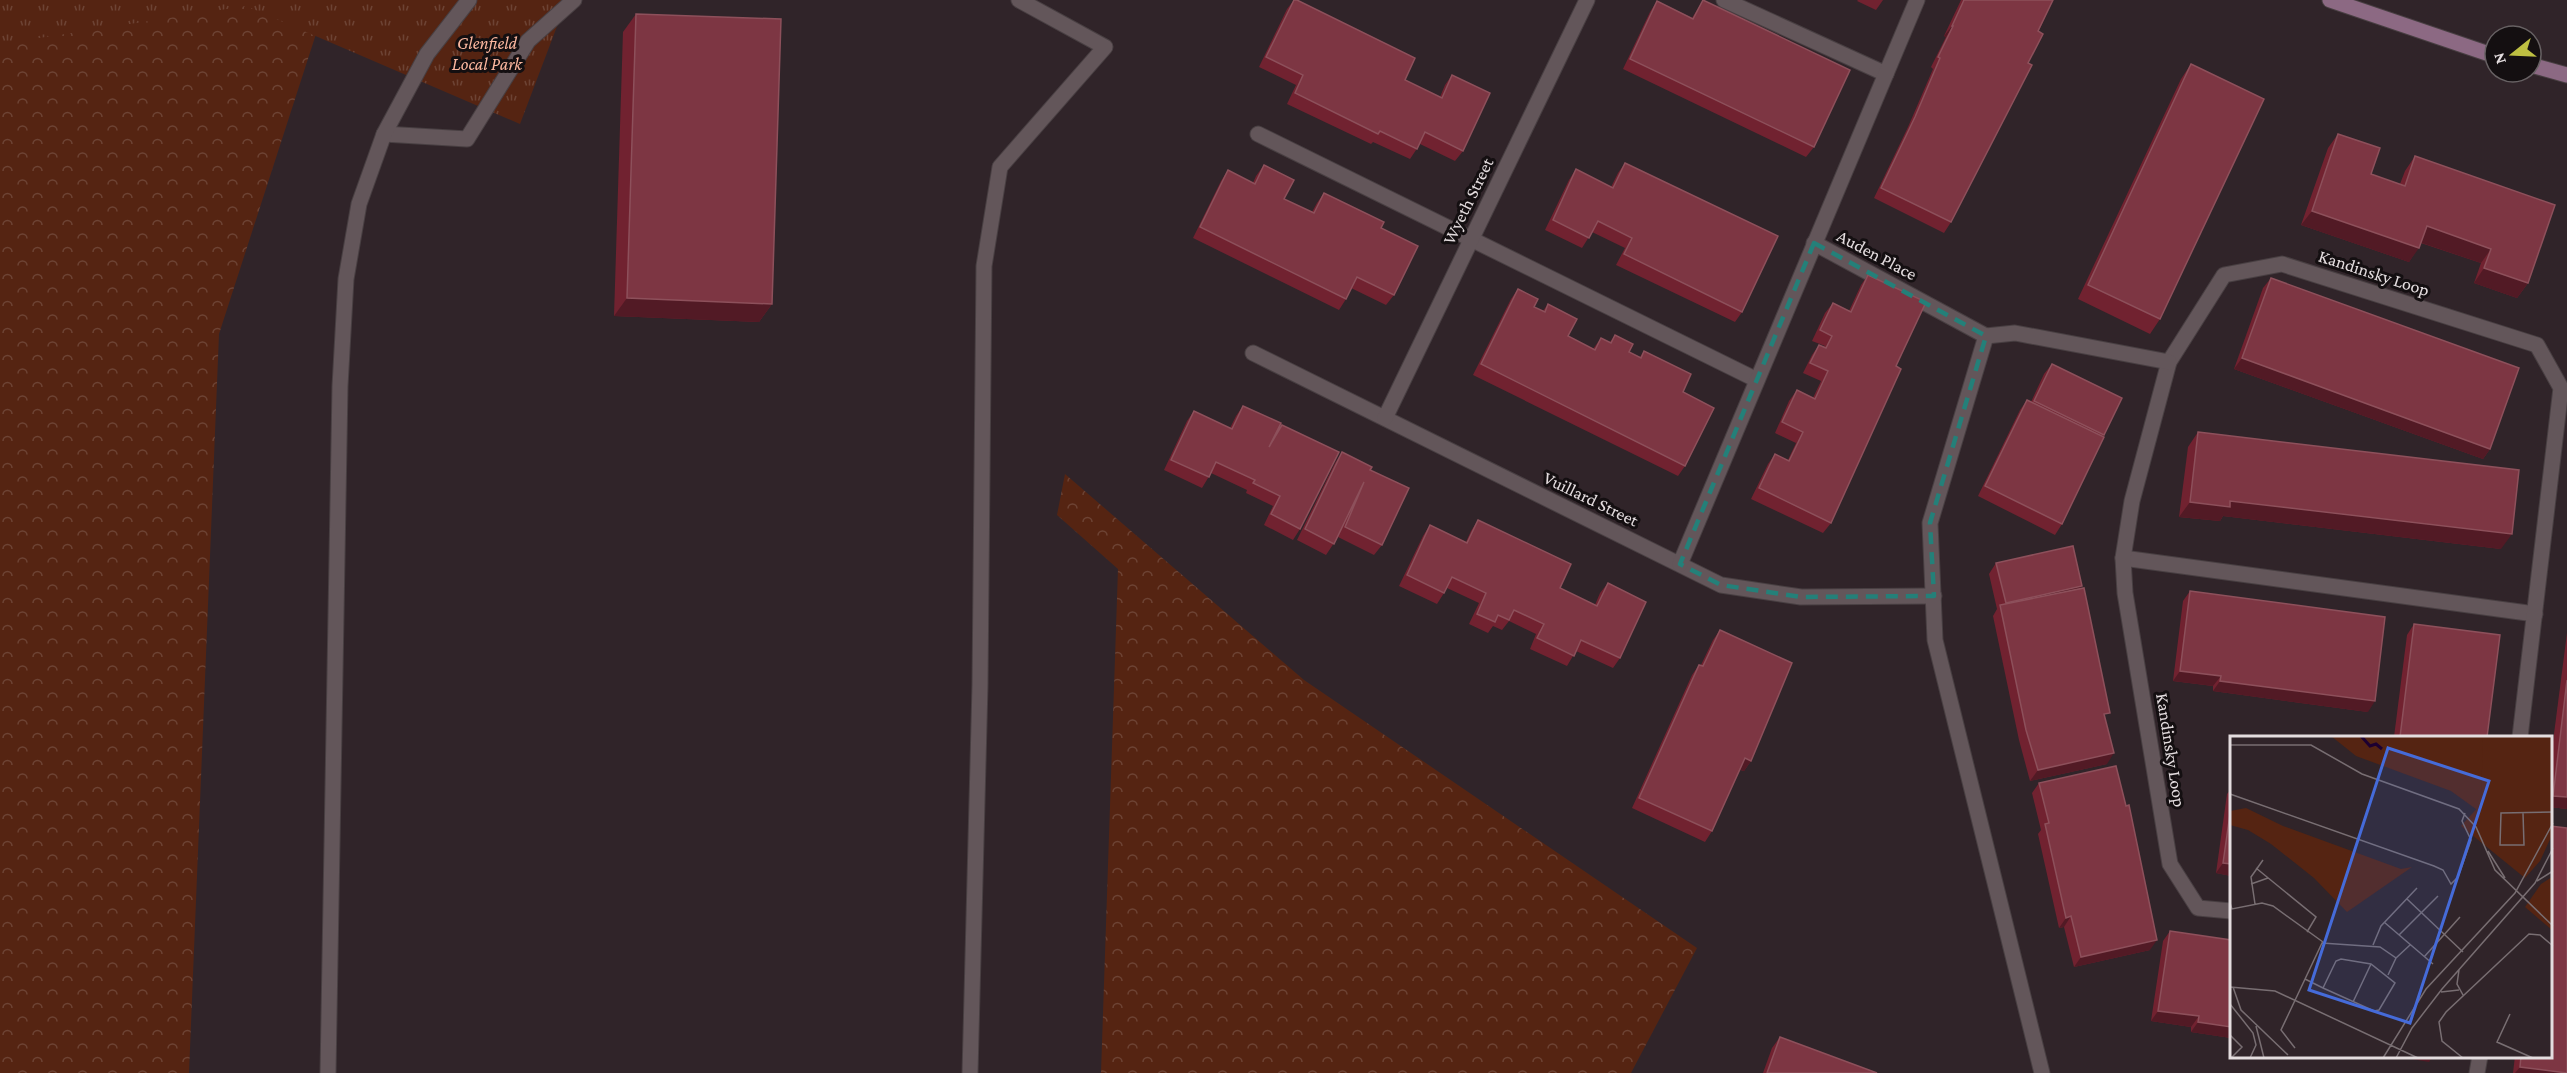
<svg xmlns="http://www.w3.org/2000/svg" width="2567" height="1073" font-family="'Crimson Pro',serif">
  <defs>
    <pattern id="forest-crowns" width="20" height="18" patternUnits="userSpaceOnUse" patternTransform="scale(1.5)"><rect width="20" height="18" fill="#552412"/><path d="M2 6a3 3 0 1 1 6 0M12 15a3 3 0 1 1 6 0" fill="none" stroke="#6d4334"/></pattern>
    <pattern id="park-tufts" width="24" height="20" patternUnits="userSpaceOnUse" patternTransform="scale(1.5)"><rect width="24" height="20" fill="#552412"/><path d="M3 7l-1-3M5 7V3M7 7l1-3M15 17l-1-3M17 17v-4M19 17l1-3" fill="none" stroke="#6d4334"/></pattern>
  </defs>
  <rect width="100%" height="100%" fill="#302429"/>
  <g fill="url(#forest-crowns)">
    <polygon points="0,0 327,0 219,334 189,1073 0,1073"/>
    <polygon points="1065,474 1304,680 1697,948 1631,1073 1101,1073 1118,569 1057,515"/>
  </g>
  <polygon fill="url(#park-tufts)" points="0,0 567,0 520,124 246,6 26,40 0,50"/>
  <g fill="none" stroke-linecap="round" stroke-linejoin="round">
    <g stroke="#483f42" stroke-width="17">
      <g id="service">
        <polyline points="1724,0 1886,74"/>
        <polyline points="384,134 467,139 528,41 574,0"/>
        <polyline points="1258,134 1757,380"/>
        <polyline points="2123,558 2535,614"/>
        <polyline points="328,1073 340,386 346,279 359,204 384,134 427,54 469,0"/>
        <polyline points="970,1073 980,685 984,266 1000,167 1105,47 1019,0"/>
      </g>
    </g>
    <g stroke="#483f42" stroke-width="17">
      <g id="minor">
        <polyline points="1814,243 1986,336"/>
        <polyline points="1253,353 1721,585 1801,597 1934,596"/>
        <polyline points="1385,418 1587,0"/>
        <polyline points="1680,564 1917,0"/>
        <polyline points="2231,911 2198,908 2170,864 2125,593 2123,558 2132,501 2169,362 2224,275 2282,264 2537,345 2561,388 2520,737"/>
        <polyline points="2042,1073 1935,640 1930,523 1986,336 2015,333 2169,362"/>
        <polyline points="2477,1073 2480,1056"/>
      </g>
    </g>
    <g stroke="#483f42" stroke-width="17">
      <g id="secondary">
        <polyline points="2330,0 2495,56"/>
        <polyline points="2531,65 2567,75"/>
      </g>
    </g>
    <use href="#service" stroke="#63565a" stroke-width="15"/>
    <use href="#minor" stroke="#63565a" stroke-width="15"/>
    <use href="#secondary" stroke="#8c6983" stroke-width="15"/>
  </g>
  <g fill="#712230">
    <polygon points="1294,0 1405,80 1440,97 1445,85 1452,75 1463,151 1455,161 1420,144 1410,159 1373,142 1371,144 1287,104 1296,85 1259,67 1287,9"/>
    <polygon points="1703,0 1814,147 1806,157 1623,69 1650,12 1657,1 1692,18"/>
    <polygon points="1858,0 1883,0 1876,10 1857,1"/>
    <polygon points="1961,0 2053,0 1951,222 1944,233 1874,198 1908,127 1933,69 1931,67 1946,37 1944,36"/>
    <polygon points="636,14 772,304 759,322 614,316 623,32"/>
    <polygon points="2191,64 2160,319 2150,334 2078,299 2181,79"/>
    <polygon points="2338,134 2371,174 2400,184 2405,171 2415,156 2528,283 2517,298 2474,283 2481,263 2421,243 2409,262 2301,225 2328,148"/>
    <polygon points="1625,163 1742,312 1735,322 1616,265 1625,248 1592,232 1582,248 1545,230 1569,180 1576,169 1611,187 1618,173"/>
    <polygon points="1264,165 1284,199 1312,212 1317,203 1324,193 1381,228 1394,295 1386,305 1351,288 1346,299 1339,310 1193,238 1221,181 1228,170 1253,183 1256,176"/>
    <polygon points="1868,275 1896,366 1831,523 1823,533 1751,499 1768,464 1775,454 1788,460 1796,443 1775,433 1789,401 1797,390 1813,398 1821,381 1803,373 1812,355 1819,345 1824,347 1825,346 1812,341 1825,313 1833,303 1849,311 1861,285"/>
    <polygon points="2271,278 2490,449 2483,459 2234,369 2263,288"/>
    <polygon points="1518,289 1534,307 1543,311 1548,304 1568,336 1593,349 1601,338 1610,342 1615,335 1629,352 1640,357 1644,351 1683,392 1685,466 1678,476 1473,375 1511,299"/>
    <polygon points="2052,364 2104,435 2062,524 2055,535 1978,496 2020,410 2027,400 2031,402 2044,374"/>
    <polygon points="1243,406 1276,432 1282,425 1300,529 1293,540 1264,525 1273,506 1246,493 1247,490 1211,473 1202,488 1164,470 1187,421 1194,411 1230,428 1236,416"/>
    <polygon points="2198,432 2501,549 2223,516 2220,521 2179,517 2188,447"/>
    <polygon points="1342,452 1370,470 1382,545 1374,555 1338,537 1326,555 1297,540 1335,463"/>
    <polygon points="1478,520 1560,588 1595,605 1600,593 1608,583 1620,658 1613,668 1576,651 1567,666 1530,649 1536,634 1509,621 1502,630 1493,626 1488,633 1469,624 1479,603 1447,588 1444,593 1437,604 1399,586 1423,536 1430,525 1466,542 1471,531"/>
    <polygon points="1996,563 2080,588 2105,719 2107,764 2030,781 2019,740 1993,616 1997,609 1989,574"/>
    <polygon points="2190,591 2368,712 2213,691 2213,686 2173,681 2183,601"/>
    <polygon points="2414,624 2487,737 2394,737 2407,635"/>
    <polygon points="1720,630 1751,761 1744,771 1740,770 1712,831 1705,842 1632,808 1692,675 1699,665 1701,665 1713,640"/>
    <polygon points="2567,633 2567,809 2550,807 2550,765"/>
    <polygon points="2039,783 2150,950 2074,967 2064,927 2059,928 2038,834 2041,830 2032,793"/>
    <polygon points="2231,789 2231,876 2216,873 2227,794"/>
    <polygon points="2170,931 2231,940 2231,1038 2191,1032 2191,1027 2151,1021 2163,941"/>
    <polygon points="1780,1037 1877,1073 1763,1073 1772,1048"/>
    <polygon points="2515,1056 2550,1056 2567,1073 2513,1073"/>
  </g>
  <g fill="#521a25">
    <polygon points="1952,26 1953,26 1946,37 1944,36"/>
    <polygon points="2312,211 2419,248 2409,262 2301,225"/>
    <polygon points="2427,226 2491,249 2481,263 2416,241"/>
    <polygon points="2484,268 2528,283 2517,298 2474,283"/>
    <polygon points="627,298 772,304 759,322 614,316"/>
    <polygon points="2242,358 2490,449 2483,459 2234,369"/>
    <polygon points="2230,501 2512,534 2501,549 2223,516 2220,521 2179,517 2190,502"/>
    <polygon points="2082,586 2075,596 2001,610 2006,603"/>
    <polygon points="2180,671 2221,676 2213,686 2173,681"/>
    <polygon points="2220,681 2375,701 2368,712 2213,691"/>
    <polygon points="2114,753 2107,764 2030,781 2038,770"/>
    <polygon points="1745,758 1751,761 1744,771 1738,769"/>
    <polygon points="2553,796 2567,797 2567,809 2550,807 2550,799"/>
    <polygon points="2223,863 2231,864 2231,876 2216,873"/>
    <polygon points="2071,916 2064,927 2059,928 2066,918"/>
    <polygon points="2157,940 2150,950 2074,967 2081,957"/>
    <polygon points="2158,1011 2199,1016 2191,1027 2151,1021"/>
    <polygon points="2198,1022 2231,1027 2231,1038 2191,1032"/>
    <polygon points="2395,1056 2433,1056 2429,1062"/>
    <polygon points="2520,1067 2567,1073 2515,1073"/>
  </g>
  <g fill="#7d3643" stroke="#8d505b" stroke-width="1.5">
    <polygon points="1294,0 1297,0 1415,58 1405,80 1442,98 1452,75 1490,93 1463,151 1425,132 1417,149 1380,131 1378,134 1295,93 1303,75 1266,57"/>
    <polygon points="1703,0 1850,70 1814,147 1630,59 1657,1 1693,19"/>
    <polygon points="1964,0 2053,0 2038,31 2043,34 2028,63 2032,65 1951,222 1881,188 1915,117 1940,58 1938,57 1953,26 1952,26"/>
    <polygon points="636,14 781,19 772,304 627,298"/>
    <polygon points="2191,64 2264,99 2160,319 2088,285"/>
    <polygon points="2338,134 2380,148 2371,174 2405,186 2415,156 2555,205 2528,283 2484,268 2491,249 2427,226 2419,248 2312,211"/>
    <polygon points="1625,163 1778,236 1742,312 1624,254 1632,238 1598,221 1589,238 1553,220 1576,169 1613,188"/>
    <polygon points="1264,165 1294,180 1284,199 1314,213 1324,193 1384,222 1381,228 1418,246 1394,295 1357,277 1346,299 1200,227 1228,170 1255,184"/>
    <polygon points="1868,275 1926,302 1896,366 1901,369 1831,523 1759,488 1775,454 1789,461 1803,432 1782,422 1797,390 1815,399 1828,371 1810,363 1819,345 1826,348 1832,336 1820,330 1833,303 1851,312"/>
    <polygon points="2271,278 2519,368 2490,449 2242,358"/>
    <polygon points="1518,289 1538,299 1534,307 1545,312 1548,304 1577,319 1568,336 1595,350 1601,338 1611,343 1615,335 1633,344 1629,352 1641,358 1644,351 1691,374 1683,392 1714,408 1685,466 1481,364"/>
    <polygon points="2052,364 2122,398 2104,435 2034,401"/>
    <polygon points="2027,400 2104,437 2062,524 1985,486"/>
    <polygon points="1243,406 1281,423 1269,447 1282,425 1339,452 1300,529 1271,514 1280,496 1253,483 1255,480 1216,462 1209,477 1171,460 1194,411 1232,429"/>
    <polygon points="2198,432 2519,470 2512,534 2230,501 2230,507 2190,502"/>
    <polygon points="1342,452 1372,467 1370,470 1409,488 1382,545 1345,527 1364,482 1334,544 1305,529"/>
    <polygon points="1478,520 1571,564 1560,588 1597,606 1608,583 1646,602 1620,658 1581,640 1574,656 1537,638 1544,624 1514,610 1509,620 1498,615 1495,622 1477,614 1486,593 1452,577 1444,593 1407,575 1430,525 1467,543"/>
    <polygon points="2073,546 2082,586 2006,603 1996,563"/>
    <polygon points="2084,588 2110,713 2104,714 2114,753 2038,770 2026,730 2000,605"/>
    <polygon points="2190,591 2385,617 2375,701 2220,681 2221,676 2180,671"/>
    <polygon points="2414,624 2500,635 2487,737 2400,737"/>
    <polygon points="1720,630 1792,663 1751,761 1745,758 1712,831 1639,798 1699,665 1703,666"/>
    <polygon points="2567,680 2567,797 2553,796"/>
    <polygon points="2116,766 2126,806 2129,805 2157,940 2081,957 2071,916 2066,918 2045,824 2049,823 2039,783"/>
    <polygon points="2231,807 2231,864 2223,863"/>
    <polygon points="2550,826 2567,828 2567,1073 2520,1067 2521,1056 2550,1056"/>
    <polygon points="2170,931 2231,940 2231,1027 2198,1022 2199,1016 2158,1011"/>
    <polygon points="1780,1037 1877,1073 1767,1073"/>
  </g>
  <path fill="none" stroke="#248079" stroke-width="4.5" stroke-dasharray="12 8" stroke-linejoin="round" d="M1814,243L1986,336L1930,523L1934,596L1801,597L1721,585L1680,564Z"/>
  <g text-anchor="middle" stroke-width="6" stroke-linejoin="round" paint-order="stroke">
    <g font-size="18" font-style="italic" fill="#fcb79f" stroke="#140f11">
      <text x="487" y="49">Glenfield<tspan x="487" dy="21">Local Park</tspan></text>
    </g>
    <g font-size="18" fill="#e4dddf" stroke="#140f11">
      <text transform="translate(1468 201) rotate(-64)" y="6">Wyeth Street</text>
      <text transform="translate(1877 255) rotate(28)" y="6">Auden Place</text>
      <text transform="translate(2374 273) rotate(18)" y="6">Kandinsky Loop</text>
      <text transform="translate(1591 499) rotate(26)" y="6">Vuillard Street</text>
      <text transform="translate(2171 750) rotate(81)" y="6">Kandinsky Loop</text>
    </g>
  </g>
  <g transform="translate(2230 736)">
    <rect width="322" height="322" fill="#302429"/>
    <path d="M101,0H260L257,81L221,55L126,20ZM16,72L53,90L171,133L182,131L117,176L84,142L41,108L18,94L0,89V75Z" fill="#552412"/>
    <path d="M253,0H322V99L310,125L295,142L231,90L251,68ZM322,141V194L295,171L311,148Z" fill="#552412"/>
    <path fill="none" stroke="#1d0031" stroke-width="3" d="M131,0L140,10L146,8L152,13"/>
    <path fill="none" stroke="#786e72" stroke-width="1.5" d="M0,9H81L132,38L229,73L246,91L265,134L323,190M0,58L204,130L213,134L221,148L228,141L241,104L232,85L235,77M293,77L294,109H270L271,77L323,76M258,115L275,142M26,132L86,181L77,196M307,145L323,135M21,148L38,142M177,163L233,216M0,167L2,173L32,167L43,170L93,206M25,168L21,141L33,124M154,186L203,228M169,199L208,160M143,209L151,190L187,152M194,221L230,181M166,222L180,209M229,234L227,248L233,259M75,243L93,252L144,275L149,274L165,247L141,228L111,223L106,225L93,252M0,251L45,255L188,322M3,251L11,274L58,319M211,256L229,254M123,266L141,228M0,268L23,297L26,309L20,322M280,278L267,306L303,322M26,290L34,322M0,299L12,311L1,322M65,312L51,294L92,207L150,211L166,222L158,239M153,322L196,253L285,157L323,87M166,322L182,292L212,253L305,147L323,112M233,322L212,305L209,286L216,276L299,198L310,199L323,210"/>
    <path fill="#456bd9" fill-opacity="0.15" stroke="#456bd9" stroke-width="3" d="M158,12L259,45L180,287L79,254Z"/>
    <rect width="322" height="322" fill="none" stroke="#e4dddf" stroke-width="3"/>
  </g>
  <g transform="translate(2513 54) rotate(252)"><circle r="28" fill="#140f11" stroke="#676163" stroke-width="1.5"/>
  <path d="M0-4.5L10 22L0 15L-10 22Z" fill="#bebf42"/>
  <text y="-9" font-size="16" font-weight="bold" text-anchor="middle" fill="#e4dddf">N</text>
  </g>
</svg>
